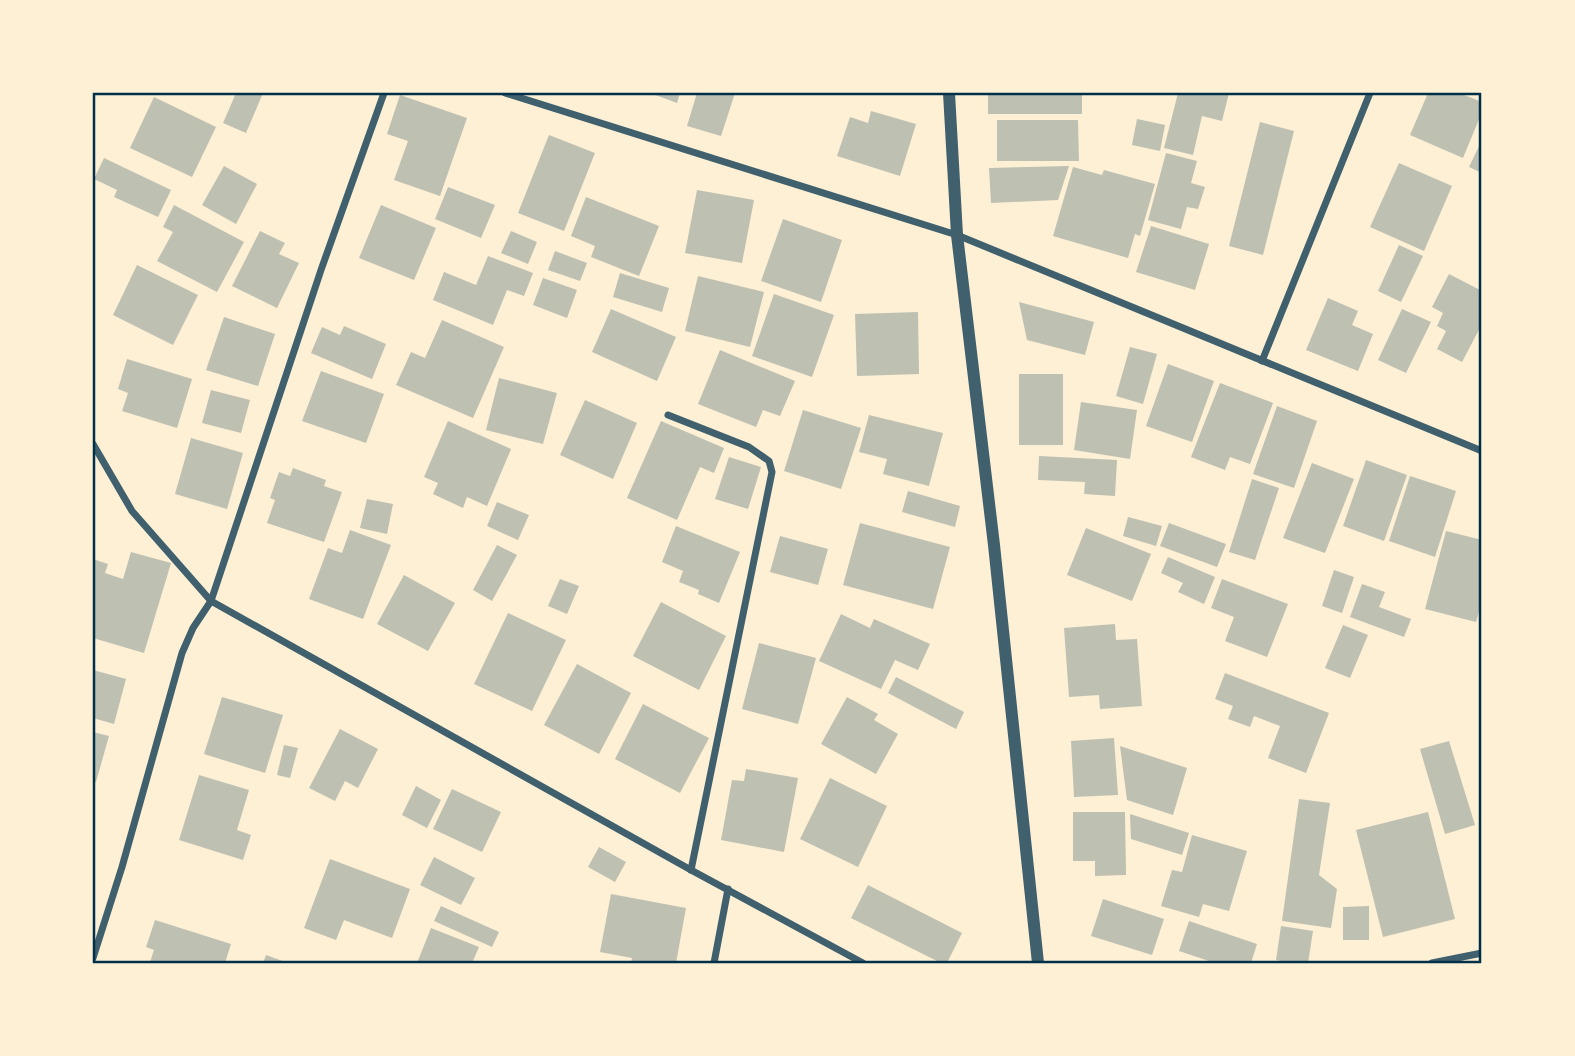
<svg xmlns="http://www.w3.org/2000/svg" width="1575" height="1056" font-family="Ubuntu,sans-serif">
  <rect width="100%" height="100%" fill="#fdf0d5"/>
  <g fill="#bec0b2">
    <polygon points="236,93 263,93 246,133 223,123"/>
    <polygon points="650,93 680,93 677,103"/>
    <polygon points="697,93 735,93 721,136 687,126"/>
    <rect x="988" y="93" width="94" height="21"/>
    <polygon points="1178,93 1229,93 1222,121 1202,116 1193,155 1164,148"/>
    <polygon points="1428,93 1459,93 1482,102 1482,112 1463,158 1410,135"/>
    <polygon points="400,95 467,118 440,196 394,180 408,141 387,134"/>
    <polygon points="154,97 216,127 192,177 130,148"/>
    <polygon points="871,111 916,124 900,176 837,156 850,117 868,123"/>
    <polygon points="1137,119 1165,125 1160,151 1132,145"/>
    <polygon points="997,120 1078,120 1079,161 997,161"/>
    <polygon points="1260,122 1294,131 1263,255 1229,246"/>
    <polygon points="549,135 595,153 564,231 518,213"/>
    <polygon points="1482,140 1482,173 1469,167"/>
    <polygon points="1166,153 1197,161 1191,183 1205,187 1198,209 1187,207 1181,229 1148,220"/>
    <polygon points="104,158 171,190 158,217 114,197 117,190 94,179"/>
    <polygon points="1399,163 1452,186 1424,251 1370,227"/>
    <polygon points="224,166 257,184 236,224 202,205"/>
    <polygon points="1069,166 1058,200 991,203 989,168"/>
    <polygon points="1073,167 1102,175 1104,170 1155,184 1140,236 1135,234 1128,258 1053,236"/>
    <polygon points="448,187 495,205 481,238 435,219"/>
    <polygon points="697,190 754,200 742,263 685,253"/>
    <polygon points="586,197 659,226 639,276 591,257 595,246 571,236"/>
    <polygon points="174,205 244,242 217,292 157,261 173,232 163,227"/>
    <polygon points="381,205 436,228 414,280 359,258"/>
    <polygon points="783,219 842,240 821,302 761,281"/>
    <polygon points="1151,226 1209,244 1195,290 1136,272"/>
    <polygon points="260,231 285,243 279,254 299,263 277,308 232,286"/>
    <polygon points="511,231 537,242 528,264 501,253"/>
    <polygon points="1399,245 1423,256 1401,302 1378,291"/>
    <polygon points="555,251 587,263 580,281 548,270"/>
    <polygon points="488,256 533,273 524,296 507,290 493,325 433,300 444,272 476,285"/>
    <polygon points="137,265 198,295 173,345 113,315"/>
    <polygon points="620,273 669,288 662,312 613,297"/>
    <polygon points="1449,274 1482,291 1482,324 1462,362 1437,349 1446,331 1437,326 1443,313 1432,307"/>
    <polygon points="698,276 764,292 750,347 685,331"/>
    <polygon points="543,278 577,290 567,318 533,305"/>
    <polygon points="774,294 834,315 812,377 752,356"/>
    <polygon points="1328,298 1358,311 1352,325 1373,334 1358,371 1306,350"/>
    <polygon points="1019,302 1094,322 1085,355 1027,340"/>
    <polygon points="611,309 676,337 657,381 592,352"/>
    <polygon points="1402,309 1431,322 1406,373 1378,360"/>
    <polygon points="918,312 919,374 857,376 855,314"/>
    <polygon points="224,317 275,334 258,386 206,370"/>
    <polygon points="442,320 504,347 473,418 396,385 411,352 425,358"/>
    <polygon points="344,326 386,344 372,379 311,353 322,327 340,335"/>
    <polygon points="1130,347 1157,354 1143,404 1116,396"/>
    <polygon points="720,350 795,381 780,416 763,410 756,427 698,404"/>
    <polygon points="127,359 192,379 177,428 122,411 128,393 118,389"/>
    <polygon points="1168,364 1214,381 1192,442 1146,426"/>
    <polygon points="321,371 384,394 366,443 302,421"/>
    <rect x="1019" y="374" width="44" height="71"/>
    <polygon points="499,378 557,393 543,444 486,430"/>
    <polygon points="1220,383 1273,403 1250,464 1230,457 1225,470 1191,457"/>
    <polygon points="211,390 250,400 241,433 202,423"/>
    <polygon points="585,400 637,423 613,479 560,455"/>
    <polygon points="1081,402 1137,410 1130,459 1074,450"/>
    <polygon points="1277,406 1317,421 1294,488 1253,474"/>
    <polygon points="803,410 861,428 841,489 784,471"/>
    <polygon points="869,415 943,433 929,486 883,474 887,459 859,452"/>
    <polygon points="448,421 511,449 487,506 467,497 463,508 433,494 438,483 424,477"/>
    <polygon points="661,421 724,448 714,473 700,467 677,520 627,498"/>
    <polygon points="191,438 243,453 227,509 175,494"/>
    <polygon points="1039,456 1117,460 1115,496 1084,494 1085,482 1038,480"/>
    <polygon points="729,457 761,467 748,509 715,499"/>
    <polygon points="1366,460 1407,475 1384,541 1343,526"/>
    <polygon points="1312,463 1354,479 1325,553 1283,538"/>
    <polygon points="293,468 326,480 324,486 342,492 324,542 267,523 275,500 270,498 279,472 290,476"/>
    <polygon points="1410,476 1456,491 1435,557 1389,541"/>
    <polygon points="1252,479 1279,488 1255,560 1229,552"/>
    <polygon points="908,491 960,506 955,527 902,512"/>
    <polygon points="367,499 393,504 387,534 360,528"/>
    <polygon points="497,502 529,515 518,540 487,526"/>
    <polygon points="1128,517 1162,526 1156,546 1123,536"/>
    <polygon points="860,523 950,547 933,609 843,585"/>
    <polygon points="1169,523 1226,544 1217,567 1160,546"/>
    <polygon points="676,526 740,552 719,603 698,594 699,590 679,582 683,571 662,562"/>
    <polygon points="1086,528 1151,554 1132,601 1067,575"/>
    <polygon points="350,530 391,545 363,619 309,599 328,548 342,553"/>
    <polygon points="1446,531 1482,540 1482,601 1476,622 1425,609"/>
    <polygon points="780,536 828,549 818,585 770,572"/>
    <polygon points="497,545 517,555 492,601 473,590"/>
    <polygon points="131,552 171,563 144,653 93,638 93,559 108,564 105,573 123,579"/>
    <polygon points="1168,557 1215,577 1204,604 1178,592 1183,583 1161,573"/>
    <polygon points="1334,570 1354,577 1342,613 1322,606"/>
    <polygon points="404,575 455,603 428,651 377,624"/>
    <polygon points="560,579 579,586 567,614 548,606"/>
    <polygon points="1222,579 1288,604 1267,657 1225,641 1234,617 1211,608"/>
    <polygon points="1362,584 1385,592 1379,607 1411,619 1404,637 1350,617"/>
    <polygon points="661,602 726,636 699,690 633,656"/>
    <polygon points="508,613 566,640 532,711 474,684"/>
    <polygon points="841,614 870,628 874,619 930,644 918,670 895,660 881,689 819,661"/>
    <polygon points="1115,624 1116,640 1137,639 1142,706 1100,709 1099,695 1069,697 1064,628"/>
    <polygon points="1343,625 1368,635 1350,678 1325,668"/>
    <polygon points="759,643 816,658 798,724 742,709"/>
    <polygon points="577,664 631,693 599,754 544,725"/>
    <polygon points="93,670 126,679 114,724 93,718"/>
    <polygon points="1225,673 1329,713 1306,773 1268,758 1280,726 1254,716 1250,727 1228,719 1233,706 1215,699"/>
    <polygon points="896,677 964,712 956,729 888,693"/>
    <polygon points="222,697 283,715 265,773 204,754"/>
    <polygon points="847,697 878,714 874,720 898,734 876,774 821,744"/>
    <polygon points="643,704 709,738 680,793 615,759"/>
    <polygon points="340,729 378,749 358,788 345,781 335,801 309,788"/>
    <polygon points="93,732 109,736 96,782 93,781"/>
    <polygon points="1114,738 1118,795 1074,797 1071,741"/>
    <polygon points="1449,741 1475,825 1445,834 1420,749"/>
    <polygon points="284,745 298,748 290,778 277,775"/>
    <polygon points="1120,746 1187,768 1173,815 1127,800"/>
    <polygon points="746,769 798,778 784,852 721,840 732,780 744,781"/>
    <polygon points="199,775 249,790 237,830 251,835 243,860 179,840"/>
    <polygon points="830,778 887,806 858,867 800,839"/>
    <polygon points="416,786 441,800 427,828 402,815"/>
    <polygon points="452,789 501,812 482,852 433,829"/>
    <polygon points="1299,799 1330,803 1319,875 1337,889 1331,928 1282,921"/>
    <polygon points="1073,812 1125,812 1126,875 1095,876 1095,861 1073,861"/>
    <polygon points="1428,812 1455,919 1383,937 1356,830"/>
    <polygon points="1130,814 1189,833 1182,855 1131,839"/>
    <polygon points="1192,835 1247,851 1229,911 1203,904 1199,917 1161,906 1172,870 1182,872"/>
    <polygon points="599,847 626,862 615,882 588,867"/>
    <polygon points="434,857 475,878 461,905 420,885"/>
    <polygon points="330,859 410,889 392,938 344,920 336,940 304,928"/>
    <polygon points="868,885 962,933 947,963 941,963 851,918"/>
    <polygon points="611,894 686,908 676,963 631,963 632,958 600,952"/>
    <polygon points="1103,899 1164,919 1152,955 1091,936"/>
    <polygon points="441,906 499,932 492,947 434,921"/>
    <polygon points="1369,906 1369,940 1343,940 1343,907"/>
    <polygon points="155,920 231,944 225,963 154,963 150,962 154,950 146,947"/>
    <polygon points="1189,921 1257,944 1251,963 1215,963 1179,951"/>
    <polygon points="1281,926 1313,931 1308,963 1294,963 1276,960"/>
    <polygon points="431,928 479,947 472,963 417,963"/>
    <polygon points="266,955 288,963 263,963"/>
  </g>
  <g fill="none" stroke-linecap="round" stroke-linejoin="round">
    <g stroke="#3f606c" stroke-width="7">
      <polyline points="505,93 957,235 1482,451"/>
      <polyline points="1262,361 1370,93"/>
      <polyline points="668,415 749,447 769,461 772,472 691,870"/>
      <polyline points="93,444 132,511 211,601 691,870 863,963"/>
      <polyline points="93,958 122,867 182,653 193,628 211,601 321,270 384,93"/>
      <polyline points="714,963 728,889"/>
      <polyline points="1432,963 1482,953"/>
    </g>
    <polyline stroke="#3f606c" stroke-width="12" points="949,93 957,235 994,545 1038,963"/>
  </g>
  <rect width="1575" height="1056" fill="none" stroke="#fdf0d5" stroke-width="189"/>
  <rect x="94" y="94" width="1386" height="868" fill="none" stroke="#003049" stroke-width="2.5"/>
</svg>
